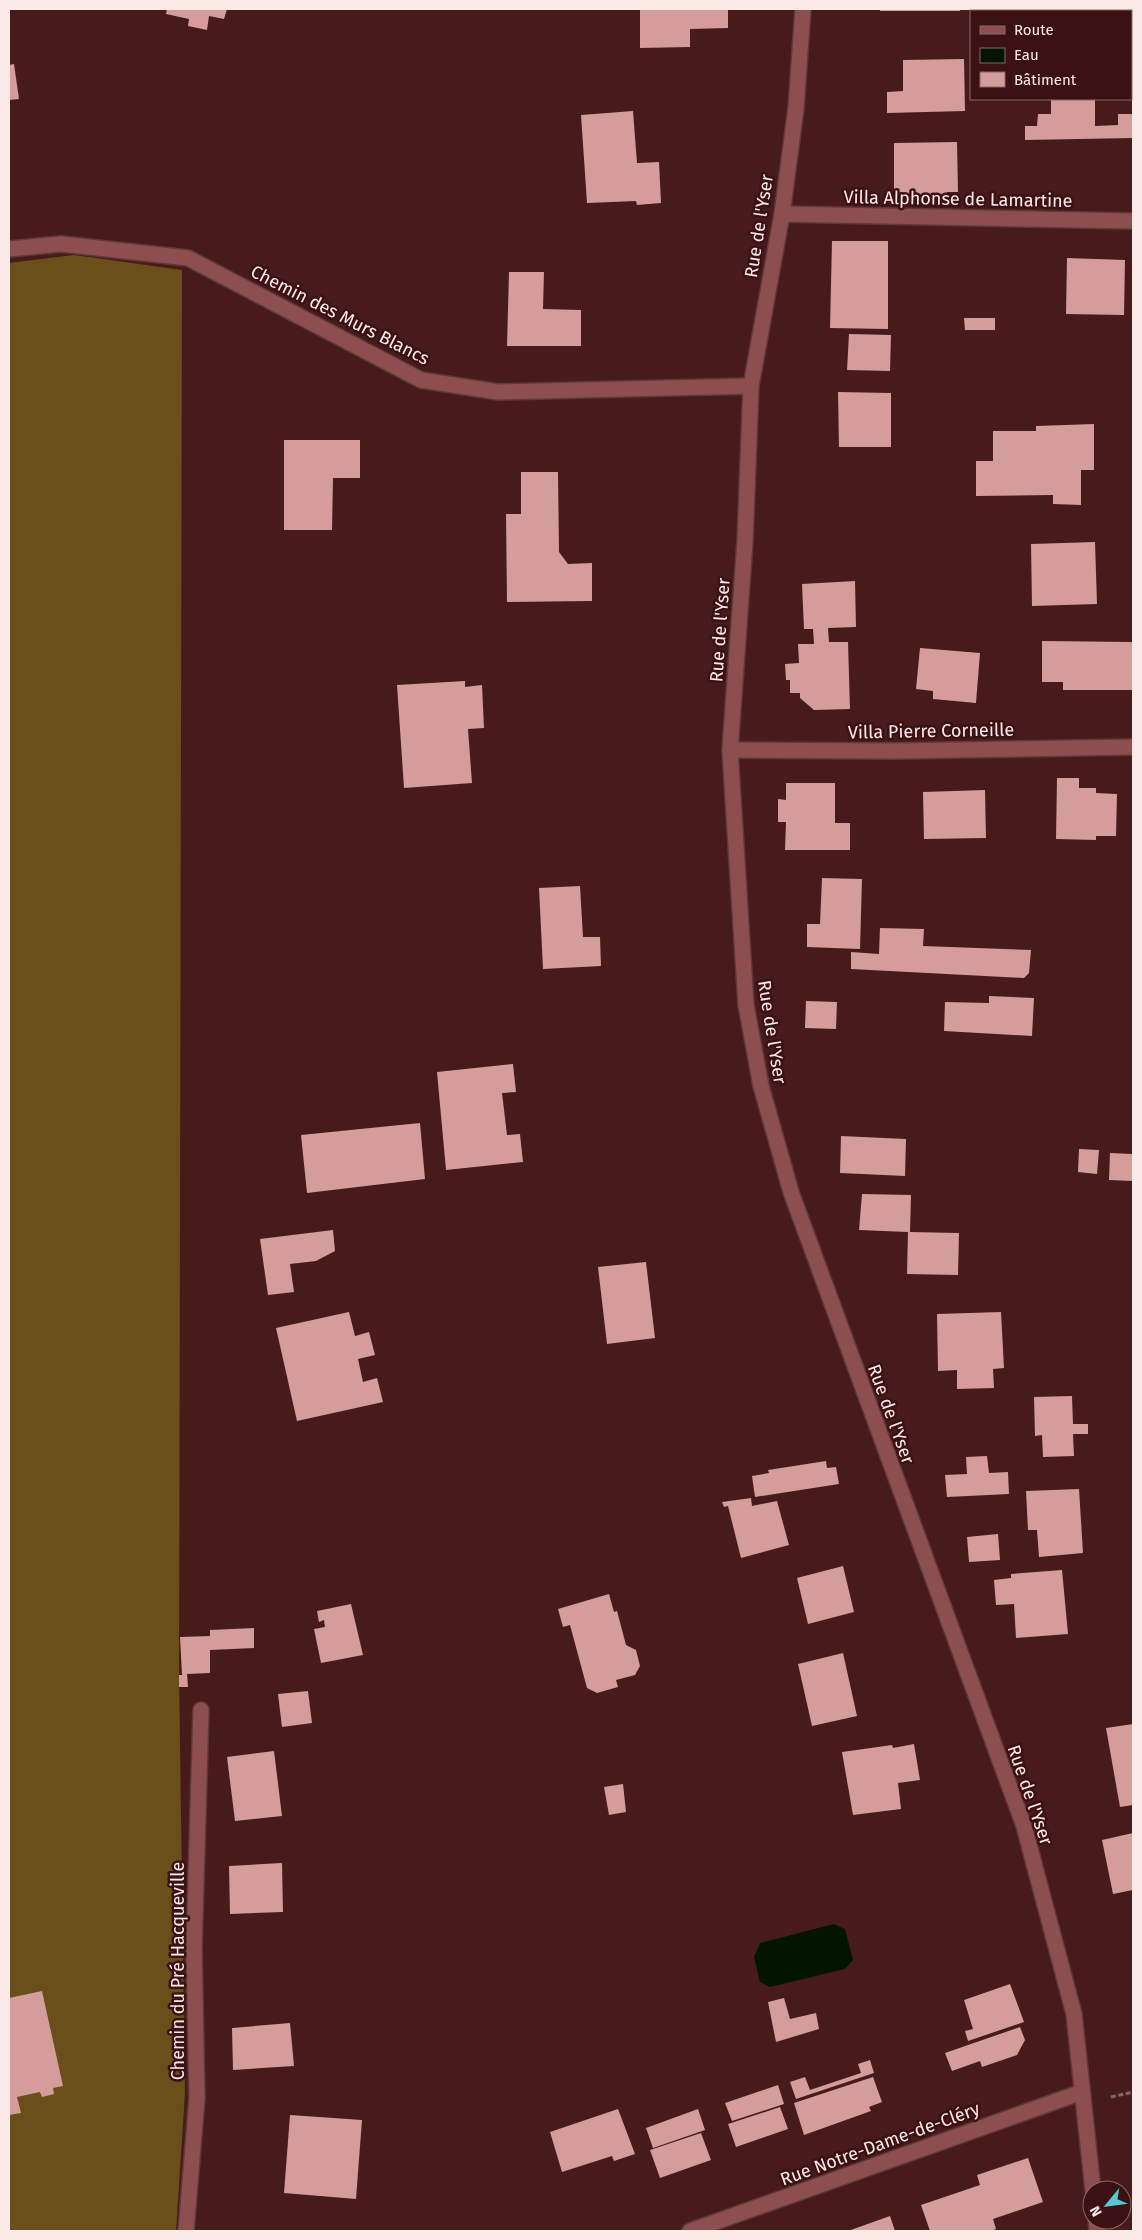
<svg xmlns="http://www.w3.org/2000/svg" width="1142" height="2240" font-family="'Fira Sans',sans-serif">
  <rect width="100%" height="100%" fill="#471b1c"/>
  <polygon fill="#6a4f1b" points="74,255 182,270 179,1675 185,2093 176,2231 9,2231 9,263"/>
  <polygon fill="#031501" points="834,1924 845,1929 853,1960 845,1969 770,1987 760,1982 754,1957 760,1943"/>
  <g fill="#d49c9b">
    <polygon points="167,9 227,9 224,19 209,16 207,30 188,26 189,19 166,14"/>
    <polygon points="640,9 728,9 728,28 690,29 690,47 640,48"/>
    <rect x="880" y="9" width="80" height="2"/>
    <polygon points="964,59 965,111 887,113 887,92 903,91 903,60"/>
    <polygon points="14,64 19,99 9,100 9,65"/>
    <polygon points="1051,99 1095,99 1095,126 1118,125 1118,114 1133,114 1133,138 1025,140 1025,126 1037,126 1038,114 1051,114"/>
    <polygon points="633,111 637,163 659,162 661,203 637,205 636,201 587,203 581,115"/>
    <polygon points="957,142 958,192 947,192 947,204 899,203 899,192 894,192 894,143"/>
    <polygon points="832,241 888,241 888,329 830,328"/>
    <polygon points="1067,258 1125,260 1124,315 1066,314"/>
    <polygon points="509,272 544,272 543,309 581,310 581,346 507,346"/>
    <polygon points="964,318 995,318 995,330 965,330"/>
    <polygon points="849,334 891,335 890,371 847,370"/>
    <polygon points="838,392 891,393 891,447 839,447"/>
    <polygon points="1094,424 1094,470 1081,470 1081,505 1053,504 1053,495 976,496 976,461 993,461 993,431 1036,431 1036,426"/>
    <polygon points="284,440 360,440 360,478 333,478 332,530 284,530"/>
    <polygon points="521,472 558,472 559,552 568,564 592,563 592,601 507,602 506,514 521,514"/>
    <polygon points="1095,542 1097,604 1032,606 1031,544"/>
    <polygon points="855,581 856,627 828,628 829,642 848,642 850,709 814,710 800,698 800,693 790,693 790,680 786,680 785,664 799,663 798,644 814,644 813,629 804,629 802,584"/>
    <polygon points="1042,641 1133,642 1132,690 1063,690 1063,682 1042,682"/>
    <polygon points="920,648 980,653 976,703 933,699 933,691 916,689"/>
    <polygon points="465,681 465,687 482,685 484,728 468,729 472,783 404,788 397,685"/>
    <polygon points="1057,778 1079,778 1079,788 1096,788 1096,793 1117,794 1116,836 1096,836 1096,840 1056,839"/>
    <polygon points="786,783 835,783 835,823 850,823 850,850 785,850 786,822 778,822 778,799 786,800"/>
    <polygon points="985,790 986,838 924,839 923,792"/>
    <polygon points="822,878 862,879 860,949 807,947 807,924 820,924"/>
    <polygon points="580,886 583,937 600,937 601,966 543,969 539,888"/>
    <polygon points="880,928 924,929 923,946 1031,950 1029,973 1024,978 851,969 851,952 879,954"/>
    <polygon points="989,996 1034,998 1032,1036 944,1031 945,1002 989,1003"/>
    <polygon points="806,1001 837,1002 836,1029 805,1028"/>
    <polygon points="513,1064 516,1092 502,1093 507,1135 520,1134 523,1162 446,1170 437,1072"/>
    <polygon points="420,1123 425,1179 307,1193 301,1135"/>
    <polygon points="841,1136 906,1139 905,1176 840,1173"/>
    <polygon points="1079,1149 1099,1150 1097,1174 1078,1172"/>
    <polygon points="1110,1153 1133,1154 1133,1181 1109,1180"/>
    <polygon points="862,1194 911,1195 910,1232 959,1233 958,1275 907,1274 908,1232 859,1230"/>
    <polygon points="333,1230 335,1251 316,1261 290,1264 294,1292 268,1295 260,1239"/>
    <polygon points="646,1262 655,1338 607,1344 598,1267"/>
    <polygon points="349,1312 355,1336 369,1332 375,1355 358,1359 363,1382 377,1378 383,1402 297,1421 276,1328"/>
    <polygon points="1001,1312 1004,1368 993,1369 994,1388 957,1389 957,1370 938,1371 937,1314"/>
    <polygon points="1072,1396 1073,1424 1088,1424 1088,1434 1073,1434 1074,1456 1043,1457 1042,1435 1035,1436 1034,1397"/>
    <polygon points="987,1456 989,1473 1008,1472 1009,1494 947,1497 945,1475 967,1474 966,1457"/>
    <polygon points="826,1461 827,1468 836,1467 839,1484 755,1497 752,1476 769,1473 768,1470"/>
    <polygon points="1079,1489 1083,1553 1039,1557 1037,1530 1028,1530 1026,1491"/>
    <polygon points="751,1498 752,1506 777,1501 789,1545 741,1558 728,1506 724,1507 722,1502"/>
    <polygon points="998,1534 1000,1560 969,1562 967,1537"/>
    <polygon points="843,1566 854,1612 808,1624 797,1578"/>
    <polygon points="1062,1570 1068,1634 1016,1638 1014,1604 996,1605 994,1580 1011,1578 1011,1574"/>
    <polygon points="609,1594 614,1612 617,1611 626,1645 636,1650 640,1666 635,1675 616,1680 618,1687 597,1693 587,1688 570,1625 563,1627 558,1609"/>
    <polygon points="351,1604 363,1655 321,1663 314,1629 325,1627 324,1620 319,1622 317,1611"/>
    <polygon points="254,1628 254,1648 210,1650 210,1673 187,1674 188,1687 179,1687 179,1675 182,1675 180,1637 210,1636 210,1630"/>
    <polygon points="843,1653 857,1716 812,1726 798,1664"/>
    <polygon points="308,1691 312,1723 282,1727 278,1694"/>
    <polygon points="1133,1724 1133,1805 1120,1807 1106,1728"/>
    <polygon points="914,1744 920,1780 898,1783 901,1809 853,1815 842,1752 892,1745 893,1748"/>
    <polygon points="274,1751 282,1816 235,1821 227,1757"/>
    <polygon points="623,1784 626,1812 609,1815 604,1787"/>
    <polygon points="1133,1833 1133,1890 1113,1894 1102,1840"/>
    <polygon points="282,1863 283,1912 230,1914 229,1866"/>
    <polygon points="1010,1984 1024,2022 968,2041 965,2031 973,2029 964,2000"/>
    <polygon points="42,1991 63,2086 53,2088 54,2094 42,2097 40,2092 17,2097 21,2113 9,2115 9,1998"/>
    <polygon points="784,1998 790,2019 816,2013 819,2029 776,2042 768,2002"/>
    <polygon points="290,2023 294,2066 233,2070 232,2028"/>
    <polygon points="1020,2027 1025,2040 1017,2055 982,2067 980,2061 952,2071 945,2053"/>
    <polygon points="870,2060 874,2073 796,2099 790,2082 805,2077 810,2090 861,2073 858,2064"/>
    <polygon points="873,2077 882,2102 869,2107 871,2111 804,2135 794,2103"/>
    <polygon points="778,2085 784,2104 732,2121 725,2103"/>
    <polygon points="780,2107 788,2129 736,2147 728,2124"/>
    <polygon points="618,2109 635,2154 614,2161 612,2156 562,2172 550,2132"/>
    <polygon points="698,2109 705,2130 653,2148 646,2128"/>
    <polygon points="290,2115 362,2120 356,2199 284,2193"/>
    <polygon points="701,2133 711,2160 660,2178 650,2150"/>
    <polygon points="1028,2158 1043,2202 993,2219 996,2229 991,2231 930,2231 921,2205 980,2185 977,2175"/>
    <polygon points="890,2216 895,2231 848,2231"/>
  </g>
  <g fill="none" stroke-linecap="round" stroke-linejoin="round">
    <g stroke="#603839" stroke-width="18">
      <g id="minor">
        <polyline points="803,9 796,108 782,214 751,386 745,541 730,750 746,1005 761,1086 791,1192 1024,1826 1074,2014 1093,2190"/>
        <polyline points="782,214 1133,221"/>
        <polyline points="9,249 61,244 188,258 421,380 498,392 751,386"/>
        <polyline points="730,750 896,751 1133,747"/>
        <polyline points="1096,2220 1097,2231"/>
        <polyline points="186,2231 197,2098 194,1948 201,1710"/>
        <polyline points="690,2231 1082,2092"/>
      </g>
    </g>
    <polyline stroke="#866" stroke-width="3" stroke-dasharray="5 2.5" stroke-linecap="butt" points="1111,2097 1133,2092"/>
    <use href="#minor" stroke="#8c4e4e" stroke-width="15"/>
  </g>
  <g text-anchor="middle" stroke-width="5" stroke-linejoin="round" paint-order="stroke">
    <g font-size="18" fill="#fceae9" stroke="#3b1113">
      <text transform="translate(958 199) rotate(1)" y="6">Villa Alphonse de Lamartine</text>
      <text transform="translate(759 226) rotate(-81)" y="6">Rue de l'Yser</text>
      <text transform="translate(340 315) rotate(27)" y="6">Chemin des Murs Blancs</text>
      <text transform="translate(720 630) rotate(-86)" y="6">Rue de l'Yser</text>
      <text transform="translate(931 731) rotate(-1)" y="6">Villa Pierre Corneille</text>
      <text transform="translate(772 1032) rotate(81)" y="6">Rue de l'Yser</text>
      <text transform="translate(891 1414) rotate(70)" y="6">Rue de l'Yser</text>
      <text transform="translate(1030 1795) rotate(71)" y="6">Rue de l'Yser</text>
      <text transform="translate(178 1971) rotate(-90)" y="6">Chemin du Pré Hacqueville</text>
      <text transform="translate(880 2144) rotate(-20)" y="6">Rue Notre-Dame-de-Cléry</text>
    </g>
  </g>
  <rect width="1142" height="2240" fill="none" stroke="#fceae9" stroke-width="20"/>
  <rect x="970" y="10" width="162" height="90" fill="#3b1113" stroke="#886869"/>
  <rect x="980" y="26" width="25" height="8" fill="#8c4e4e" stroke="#886869"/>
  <text x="1014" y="35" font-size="15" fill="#fceae9">Route</text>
  <rect x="980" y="48" width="25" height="15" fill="#031501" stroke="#886869"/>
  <text x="1014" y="60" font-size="15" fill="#fceae9">Eau</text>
  <rect x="980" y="72" width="25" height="15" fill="#d49c9b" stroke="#886869"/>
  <text x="1014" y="85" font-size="15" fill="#fceae9">Bâtiment</text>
  <g transform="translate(1107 2205) rotate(241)"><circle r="24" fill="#3b1113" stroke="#886869"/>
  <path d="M0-4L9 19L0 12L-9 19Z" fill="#51ccd3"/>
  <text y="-8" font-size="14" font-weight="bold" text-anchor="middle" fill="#fceae9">N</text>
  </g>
</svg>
